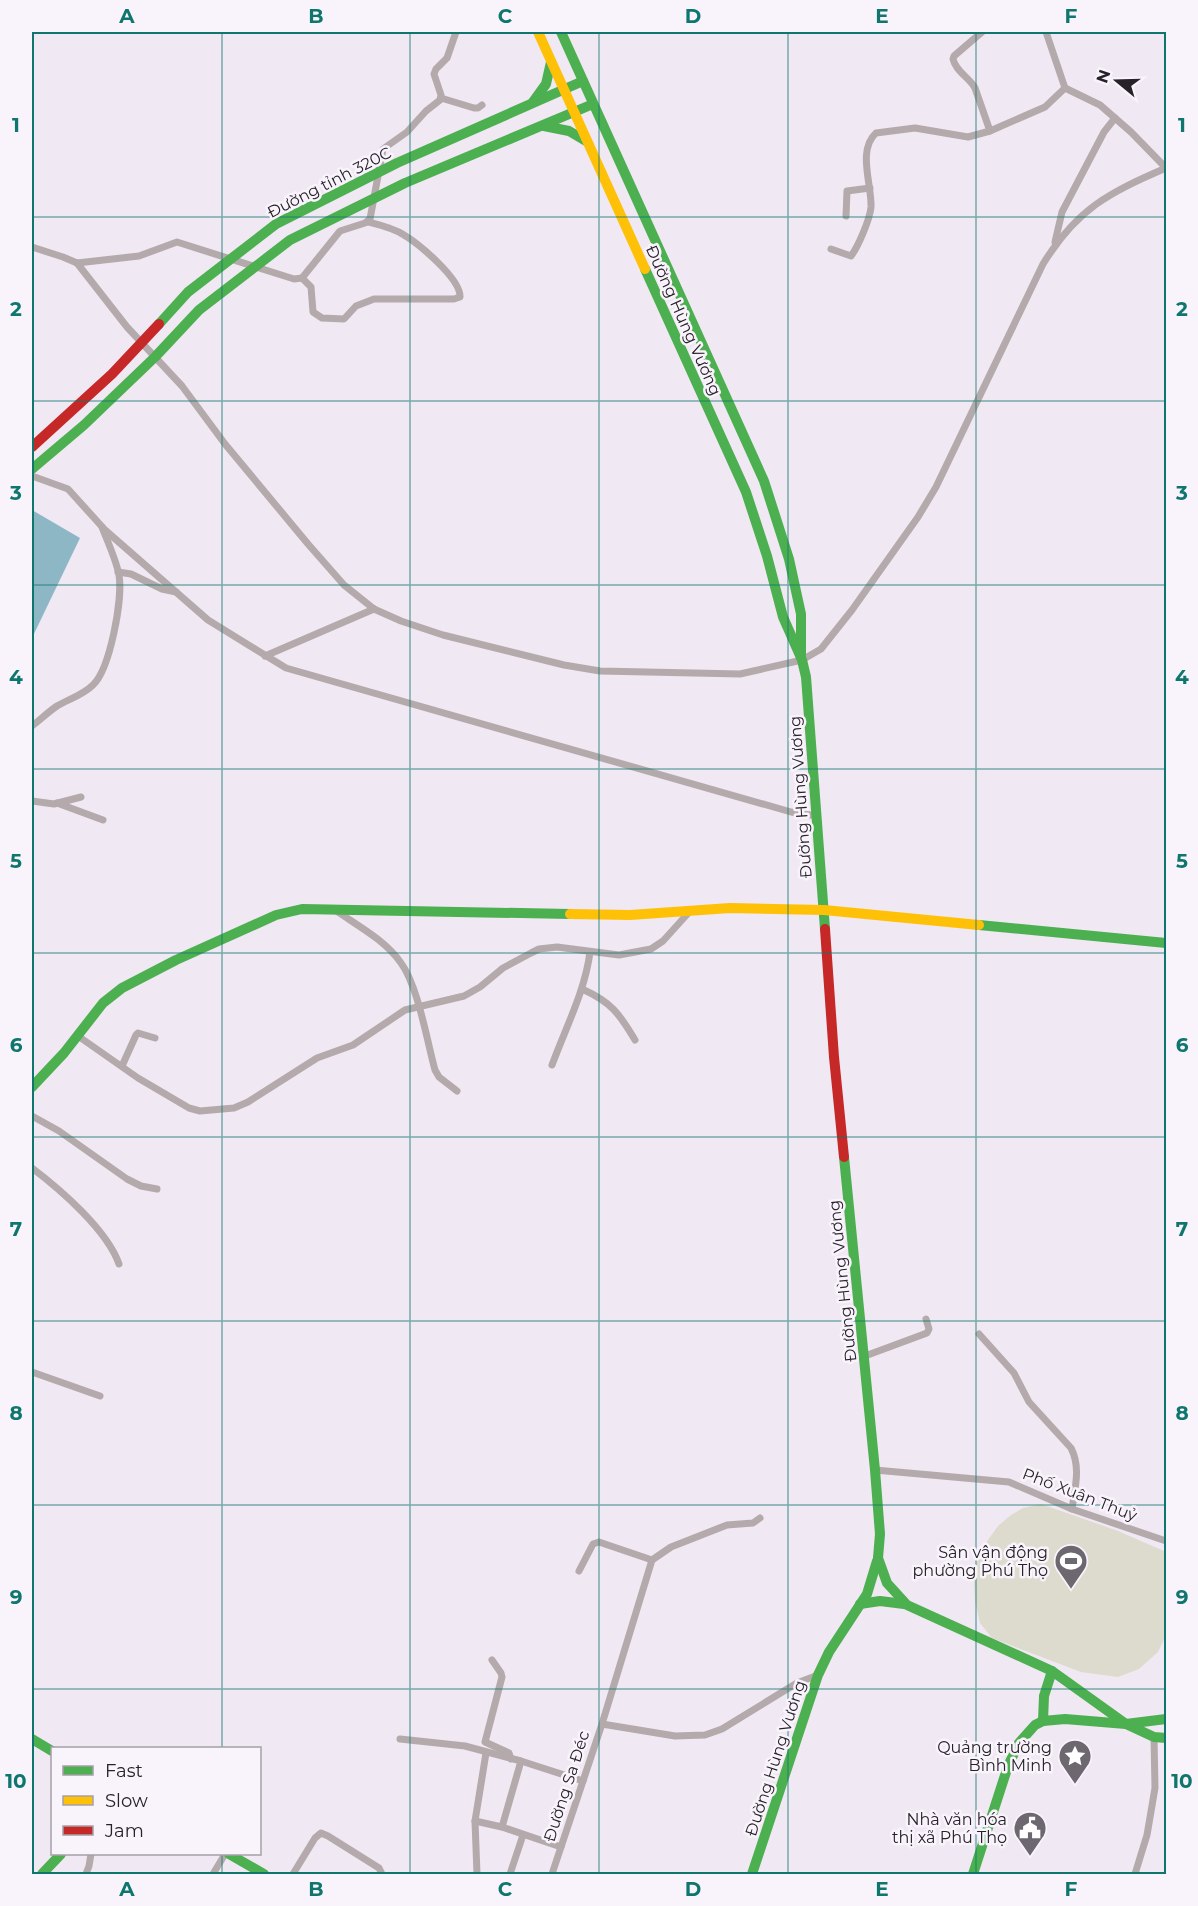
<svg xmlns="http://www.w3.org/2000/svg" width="1198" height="1906" font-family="Montserrat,sans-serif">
  <rect width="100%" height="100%" fill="#f0e8f3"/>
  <polygon fill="#dddbcd" points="1041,1504 1118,1531 1164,1551 1166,1555 1166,1635 1158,1652 1139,1669 1118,1677 1081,1672 992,1638 980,1623 975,1601 974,1580 977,1561 983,1547 998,1526 1011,1515 1023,1508"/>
  <polygon fill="#8eb7c6" points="32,510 80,538 32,638"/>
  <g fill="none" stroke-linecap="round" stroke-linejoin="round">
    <g stroke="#b4aaac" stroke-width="7">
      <path d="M982,32L954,56L953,59C956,72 969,77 975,88L990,131"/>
      <polyline points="1046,32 1065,88 1100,105 1131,132 1166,168"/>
      <polyline points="441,98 474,108 478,108 482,105"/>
      <polyline points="846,216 847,191 870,188"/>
      <polyline points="1055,242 1062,212 1104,132 1115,118"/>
      <path d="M32,247L63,257L77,263L127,327L182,386L225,444L308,544L344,585L374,609L401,621L443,635L564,665L600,671L740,674L802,660L821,649L852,610L918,517L936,487L1043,264C1077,209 1108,193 1166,168"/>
      <path d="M831,249L851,256C858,247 870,219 871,207C872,185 857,150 876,133L915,128L968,137L990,131L1045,107L1065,88"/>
      <polyline points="77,263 139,256 177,242 294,279 302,278 340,231 365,223 370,219 383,149 407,132 426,111 440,100 441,95 434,74 436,69 447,58 456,32"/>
      <path d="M302,278L311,287L313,312L322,318L344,319L356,306L374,299H454L460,297C461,279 419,244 404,235C393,228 380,225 368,222"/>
      <polyline points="32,476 68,489 105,530 208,620 286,668 791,812 817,816"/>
      <polyline points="118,572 131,574 162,589 176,592"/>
      <polyline points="265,656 374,609"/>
      <path d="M32,726C40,720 48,712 57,706C69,699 83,695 93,685C110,669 123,599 119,575C116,559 108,543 102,527"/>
      <polyline points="32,801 54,804 81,797"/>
      <polyline points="57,803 103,820"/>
      <path d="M335,910C358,926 385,940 401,963C418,986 427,1041 435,1070L439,1077L457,1091"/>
      <path d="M582,989C611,1002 619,1013 635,1040"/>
      <polyline points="78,1036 138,1078 189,1108 200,1111 234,1108 248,1102 317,1058 353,1045 405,1010 464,996 480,987 503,968 531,953 539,949 557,947 619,955 651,949 663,941 691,910"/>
      <path d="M552,1065C566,1027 585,991 590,952"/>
      <polyline points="122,1066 136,1035 138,1033 155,1038"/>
      <polyline points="32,1116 59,1131 127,1179 141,1186 157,1189"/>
      <path d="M32,1168C61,1190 107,1230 119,1264"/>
      <path d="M979,1334L1014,1373L1029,1402L1071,1448C1081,1467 1075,1488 1072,1509"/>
      <polyline points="865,1356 927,1333 929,1329 926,1319"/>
      <polyline points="32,1372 100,1396"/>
      <polyline points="875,1470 1009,1482 1072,1509 1166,1541"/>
      <polyline points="579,1571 593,1544 599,1542 652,1560"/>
      <polyline points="492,1660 501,1673 502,1677 485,1742 509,1753 511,1759"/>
      <polyline points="602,1724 675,1736 705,1735 722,1729 797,1683 818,1675"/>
      <polyline points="400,1739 465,1746 521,1761 583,1781"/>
      <polyline points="475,1821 502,1827 561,1847"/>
      <polyline points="502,1827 521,1761"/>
      <polyline points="86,1874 89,1866 91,1854"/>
      <polyline points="213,1874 225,1854"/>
      <polyline points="293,1874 315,1838 321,1833 328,1836 379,1868 382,1874"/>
      <polyline points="477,1874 475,1821 486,1753"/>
      <polyline points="510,1874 523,1835"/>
      <polyline points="552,1874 602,1724 652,1560 671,1547 727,1525 753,1523 760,1518"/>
      <polyline points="1135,1874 1147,1835 1155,1788 1154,1737"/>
    </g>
    <g stroke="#4caf50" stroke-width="10">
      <polyline points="561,32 764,481 789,559 801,614 801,654"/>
      <polyline points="533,102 546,84 551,62"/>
      <polyline points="544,126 569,131 586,141"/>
      <polyline points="645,269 746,492 767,556 783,617 802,660 806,677 825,929"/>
      <polyline points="159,324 188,292 276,224 397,163 583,81"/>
      <polyline points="32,469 84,425 155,357 199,310 290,240 405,183 593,104"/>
      <polyline points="979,925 1166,943"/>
      <polyline points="32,1087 64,1053 103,1003 122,988 176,960 276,915 302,909 570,914"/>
      <polyline points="844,1157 875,1470 880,1534 878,1558"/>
      <polyline points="878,1558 887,1583 907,1605 1052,1671 1126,1724 1154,1737 1166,1738"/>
      <polyline points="860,1604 880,1601 904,1604"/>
      <polyline points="1043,1721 1044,1696 1052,1671"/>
      <polyline points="32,1739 52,1751"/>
      <polyline points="229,1854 264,1874"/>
      <polyline points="42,1874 61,1854"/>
      <polyline points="752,1874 818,1675 829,1652 867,1594 877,1561"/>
      <polyline points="973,1874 1008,1766 1019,1743 1035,1725 1043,1721 1065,1719 1126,1724 1166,1719"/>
    </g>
    <g stroke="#ffc107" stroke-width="10">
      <polyline points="538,32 645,269"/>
      <polyline points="570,914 630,915 730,908 824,910 979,925"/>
    </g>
    <g stroke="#c62828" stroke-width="10">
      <polyline points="32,447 112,374 159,324"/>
      <polyline points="825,929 834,1057 844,1157"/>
    </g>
  </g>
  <path fill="none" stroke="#0f766e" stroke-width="1.5" stroke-opacity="0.55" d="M222,32V1748M410,32V1874M599,32V1874M788,32V1874M976,32V1874M32,217H1166M32,401H1166M32,585H1166M32,769H1166M32,953H1166M32,1137H1166M32,1321H1166M32,1505H1166M32,1689H1166M222,1854V1874"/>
  <defs>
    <g id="stadium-pin" transform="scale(1.725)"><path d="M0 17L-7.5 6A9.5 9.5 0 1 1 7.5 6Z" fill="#6d6770" stroke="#f9f4fc"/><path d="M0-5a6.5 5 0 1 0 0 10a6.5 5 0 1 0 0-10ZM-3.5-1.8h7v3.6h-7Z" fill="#fff"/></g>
    <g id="sight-pin" transform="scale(1.725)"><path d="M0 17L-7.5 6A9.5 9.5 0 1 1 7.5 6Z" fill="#6d6770" stroke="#f9f4fc"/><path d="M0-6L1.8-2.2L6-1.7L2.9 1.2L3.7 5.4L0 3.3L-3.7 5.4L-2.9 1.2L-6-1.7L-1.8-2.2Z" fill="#fff"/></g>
    <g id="civic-pin" transform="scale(1.725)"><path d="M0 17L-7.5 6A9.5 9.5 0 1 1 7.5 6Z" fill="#6d6770" stroke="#f9f4fc"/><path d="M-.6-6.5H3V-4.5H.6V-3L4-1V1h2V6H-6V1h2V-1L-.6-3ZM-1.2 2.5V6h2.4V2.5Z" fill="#fff"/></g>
  </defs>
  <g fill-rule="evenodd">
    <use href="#stadium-pin" x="1071" y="1561"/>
    <use href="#sight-pin" x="1075" y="1756"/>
    <use href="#civic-pin" x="1030" y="1828"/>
  </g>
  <g text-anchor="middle" stroke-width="5" stroke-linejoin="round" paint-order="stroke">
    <g font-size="16" fill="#272229" stroke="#f9f4fc">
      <text transform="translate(329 182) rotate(-27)" y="6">Đường tỉnh 320C</text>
      <text transform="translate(684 320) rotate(66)" y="6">Đường Hùng Vương</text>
      <text transform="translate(800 797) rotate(-94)" y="6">Đường Hùng Vương</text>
      <text transform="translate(842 1281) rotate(-96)" y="6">Đường Hùng Vương</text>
      <text transform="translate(1080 1494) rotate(21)" y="6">Phố Xuân Thuỷ</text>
      <text transform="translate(775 1758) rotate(-72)" y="6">Đường Hùng Vương</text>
      <text transform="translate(566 1786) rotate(-72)" y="6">Đường Sa Đéc</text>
    </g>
    <g font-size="16" fill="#272229" stroke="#f9f4fc" text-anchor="end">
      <text x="1048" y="1558">Sân vận động<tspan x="1048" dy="18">phường Phú Thọ</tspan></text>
      <text x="1052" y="1753">Quảng trường<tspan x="1052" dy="18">Bình Minh</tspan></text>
      <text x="1007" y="1825">Nhà văn hóa<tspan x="1007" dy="18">thị xã Phú Thọ</tspan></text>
    </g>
  </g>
  <rect width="1198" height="1906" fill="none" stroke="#f9f4fc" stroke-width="66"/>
  <rect x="51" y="1747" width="210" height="108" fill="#f9f4fc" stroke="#a5a0a8" stroke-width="1.5"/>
  <rect x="63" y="1766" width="30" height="9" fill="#4caf50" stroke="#a5a0a8" stroke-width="1.5"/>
  <text x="105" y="1777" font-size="18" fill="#272229">Fast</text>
  <rect x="63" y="1796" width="30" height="9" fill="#ffc107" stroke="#a5a0a8" stroke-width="1.5"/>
  <text x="105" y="1807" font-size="18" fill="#272229">Slow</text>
  <rect x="63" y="1826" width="30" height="9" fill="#c62828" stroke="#a5a0a8" stroke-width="1.5"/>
  <text x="105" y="1837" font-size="18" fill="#272229">Jam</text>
  <g transform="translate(1117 81) rotate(289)" stroke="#f9f4fc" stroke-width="4.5" paint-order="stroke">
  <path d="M0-4.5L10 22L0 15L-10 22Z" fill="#272229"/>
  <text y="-9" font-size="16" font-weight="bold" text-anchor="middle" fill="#272229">N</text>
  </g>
  <rect x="33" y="33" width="1132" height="1840" fill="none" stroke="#0f766e" stroke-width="2"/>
  <g font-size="20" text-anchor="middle" font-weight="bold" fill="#0f766e">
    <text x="127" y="23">A</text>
    <text x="316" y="23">B</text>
    <text x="505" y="23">C</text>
    <text x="693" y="23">D</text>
    <text x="882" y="23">E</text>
    <text x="1071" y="23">F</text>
    <text x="16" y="132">1</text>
    <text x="1182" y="132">1</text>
    <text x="16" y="316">2</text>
    <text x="1182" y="316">2</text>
    <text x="16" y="500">3</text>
    <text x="1182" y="500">3</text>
    <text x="16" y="684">4</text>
    <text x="1182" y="684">4</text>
    <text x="16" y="868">5</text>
    <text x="1182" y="868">5</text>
    <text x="16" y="1052">6</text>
    <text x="1182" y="1052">6</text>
    <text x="16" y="1236">7</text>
    <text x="1182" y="1236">7</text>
    <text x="16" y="1420">8</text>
    <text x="1182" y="1420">8</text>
    <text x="16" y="1604">9</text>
    <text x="1182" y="1604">9</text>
    <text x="16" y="1788">10</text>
    <text x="1182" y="1788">10</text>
    <text x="127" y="1896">A</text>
    <text x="316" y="1896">B</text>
    <text x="505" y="1896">C</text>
    <text x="693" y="1896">D</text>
    <text x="882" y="1896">E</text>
    <text x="1071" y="1896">F</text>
  </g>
</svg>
